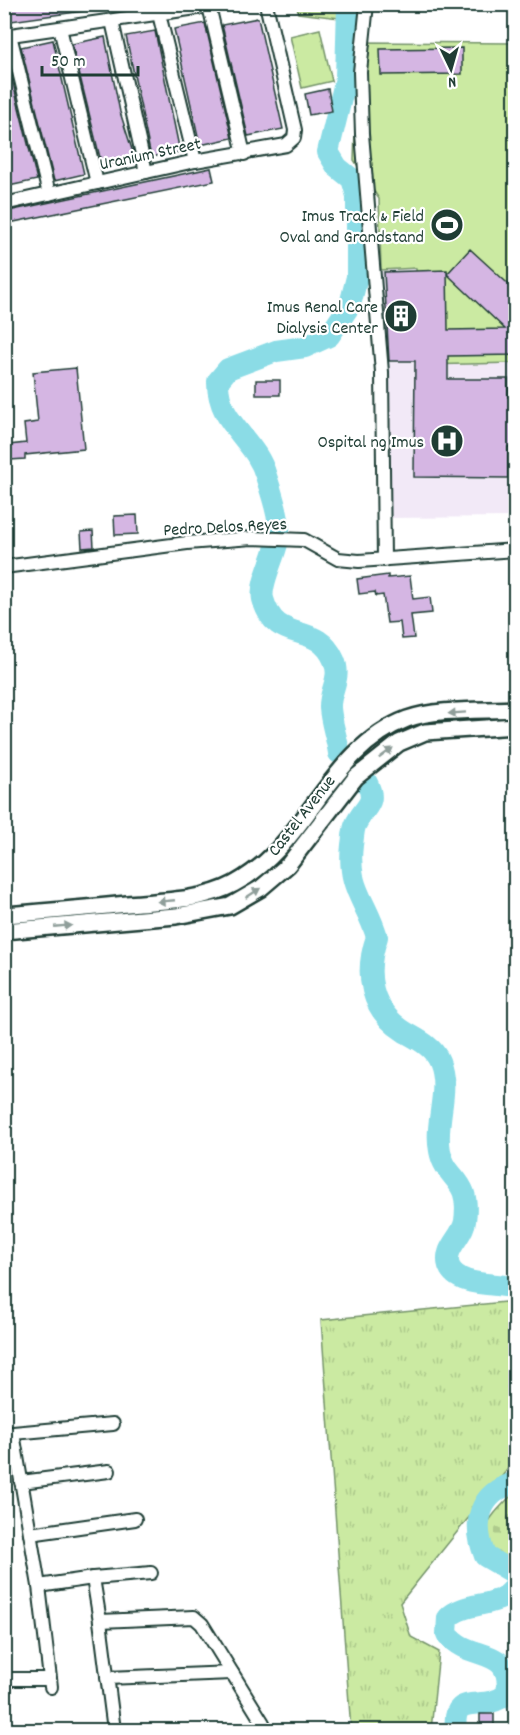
<svg xmlns="http://www.w3.org/2000/svg" width="520" height="1735" font-family="Dekko,sans-serif">
  <defs>
    <pattern id="grass-tufts" width="24" height="20" patternUnits="userSpaceOnUse" patternTransform="scale(1.5)"><rect width="24" height="20" fill="#cbeaa2"/><path d="M3 7l-1-3M5 7V3M7 7l1-3M15 17l-1-3M17 17v-4M19 17l1-3" fill="none" stroke="#aeca8c"/></pattern>
    <pattern id="forest-firs" width="22" height="20" patternUnits="userSpaceOnUse" patternTransform="scale(1.5)"><rect width="22" height="20" fill="#cbeaa2"/><path d="M5 1l3.5 6h-7zM16 11l3.5 6h-7z" fill="#aeca8c"/></pattern>
    <pattern id="cemetery-stones" width="16" height="16" patternUnits="userSpaceOnUse" patternTransform="scale(1.5)"><rect width="16" height="16" fill="#cbeaa2"/><path d="M2 7V4a2 2 0 0 1 4 0v3zM10 15v-3a2 2 0 0 1 4 0v3z" fill="#aeca8c"/></pattern>
  </defs>
  <rect width="100%" height="100%" fill="#fff"/>
  <filter id="ink" filterUnits="userSpaceOnUse"><feTurbulence type="fractalNoise" baseFrequency=".0167" numOctaves="2"/><feDisplacementMap in="SourceGraphic" scale="12" xChannelSelector="R" yChannelSelector="G"/><feConvolveMatrix kernelMatrix="1 2 1 2 8 2 1 2 1" color-interpolation-filters="sRGB"/></filter>
  <g filter="url(#ink)">
    <polygon fill="#f2e9f7" points="416,267 419,364 515,363 515,517 378,518 381,270"/>
    <polygon fill="url(#grass-tufts)" stroke="#75946b" stroke-width="1.5" points="505,1302 515,1308 515,1460 400,1603 411,1637 439,1652 431,1730 351,1730 321,1320"/>
    <polygon fill="url(#forest-firs)" stroke="#75946b" stroke-width="1.5" points="297,5 297,4 358,5 356,20 298,13"/>
    <path fill="url(#cemetery-stones)" stroke="#75946b" stroke-width="1.5" d="M515,1492V1570C465,1543 483,1523 515,1492Z"/>
    <g fill="#cbeaa2" stroke="#75946b" stroke-width="1.5">
      <polygon points="320,29 332,81 302,88 290,36"/>
      <polygon points="358,42 515,43 515,363 419,365 416,268 381,270 379,199 354,160"/>
    </g>
    <g fill="none" stroke-linecap="round" stroke-linejoin="round">
      <g stroke="#8bdce6" stroke-width="22">
        <path d="M339,753C337,738 331,723 330,708C329,691 342,678 334,660C316,619 276,647 263,599C259,581 280,550 279,529C279,517 270,488 266,476C256,439 217,424 218,381L228,369L276,351L305,347L329,336L350,305L357,277V196L352,179L337,167L328,152L346,78L348,4"/>
        <path d="M366,781C379,805 363,806 355,826C353,832 353,839 352,845C347,889 366,900 377,937C364,974 370,1010 405,1032C417,1039 433,1046 439,1061C451,1090 434,1122 440,1151C446,1182 471,1176 465,1221C463,1237 443,1248 449,1266C458,1288 497,1282 516,1288"/>
        <path d="M516,1482C478,1493 472,1523 485,1556L514,1573L516,1578"/>
        <path d="M456,1730C451,1689 483,1714 507,1694C514,1644 469,1663 447,1634L448,1618C466,1599 508,1610 516,1582"/>
      </g>
    </g>
    <g fill="#d5b6e3" stroke="#1f3d34" stroke-width="1.5">
      <polygon points="4,4 83,4 83,11 4,22"/>
      <polygon points="258,18 283,129 248,136 222,25"/>
      <polygon points="205,23 232,138 200,145 174,29"/>
      <polygon points="155,31 180,152 151,157 126,36"/>
      <polygon points="105,37 120,112 135,159 102,166 72,44"/>
      <polygon points="53,40 84,174 54,181 21,47"/>
      <polygon points="462,48 462,74 381,75 380,49"/>
      <polygon points="5,51 37,180 4,187 4,51"/>
      <polygon points="328,89 332,111 309,115 305,94"/>
      <polygon points="211,168 214,181 4,224 4,212"/>
      <polygon points="470,249 516,291 516,355 448,356 448,379 508,379 508,397 516,397 516,446 508,447 508,478 414,477 415,361 389,361 384,272 447,270 448,330 505,329 447,274"/>
      <polygon points="76,368 84,449 25,455 25,459 10,460 9,445 26,443 24,424 38,422 33,372"/>
      <rect x="256" y="380" width="24" height="15"/>
      <polygon points="137,515 138,534 115,535 114,516"/>
      <polygon points="93,531 94,547 82,548 81,532"/>
      <polygon points="388,575 388,578 410,576 413,599 430,597 432,613 411,615 414,638 402,639 400,622 387,623 383,595 376,596 375,592 359,594 357,579"/>
      <polygon points="480,1714 494,1714 494,1726 480,1725"/>
    </g>
    <g fill="none" stroke-linecap="round" stroke-linejoin="round">
      <g stroke="#1f3d34" stroke-width="16">
        <g id="minor">
          <polyline points="367,4 360,72 362,134 382,372 384,560"/>
          <polyline points="209,6 244,154"/>
          <polyline points="159,14 195,161"/>
          <polyline points="112,21 146,172"/>
          <polyline points="60,28 97,183"/>
          <polyline points="10,35 49,194"/>
          <polyline points="4,36 224,4"/>
          <polyline points="4,204 195,161 286,145 294,138 295,130 266,4"/>
          <polyline points="4,567 187,543 252,538 304,540 338,559 359,561 516,550"/>
          <polyline points="13,1433 113,1424"/>
          <polyline points="4,1434 13,1433 39,1586 93,1578 100,1621 194,1617 202,1624 263,1723 256,1730"/>
          <polyline points="21,1482 109,1471"/>
          <polyline points="30,1534 135,1519"/>
          <polyline points="93,1578 151,1573"/>
          <polyline points="39,1586 51,1687"/>
          <polyline points="100,1621 114,1730"/>
          <polyline points="107,1678 232,1673"/>
          <polyline points="4,1679 50,1679"/>
        </g>
      </g>
      <g stroke="#1f3d34" stroke-width="20">
        <g id="tertiary">
          <path d="M4,915C45,912 86,908 127,904C163,901 202,901 234,884C307,846 328,749 407,719C437,708 483,711 516,709"/>
          <polyline points="4,931 176,916 230,906 261,888 288,865 356,777 399,743 425,732 516,726"/>
        </g>
      </g>
      <use href="#minor" stroke="#fff" stroke-width="12"/>
      <use href="#tertiary" stroke="#fff" stroke-width="15"/>
    </g>
    <defs><path id="oneway-solid" d="M-6-.8H1V-3.2L6.5 0L1 3.2V.8H-6Z" transform="scale(1.5)"/></defs>
    <g fill="#8f9e9a">
      <use href="#oneway-solid" transform="translate(457 713) rotate(176)"/>
      <use href="#oneway-solid" transform="translate(386 753) rotate(-37)"/>
      <use href="#oneway-solid" transform="translate(253 893) rotate(-33)"/>
      <use href="#oneway-solid" transform="translate(166 901) rotate(175)"/>
      <use href="#oneway-solid" transform="translate(63 926) rotate(-5)"/>
    </g>
  </g>
  <defs>
    <g id="stadium-disc" transform="scale(1.725)"><circle r="9.5" fill="#1f3d34" stroke="#fff"/><path d="M0-5a6.5 5 0 1 0 0 10a6.5 5 0 1 0 0-10ZM-3.5-1.8h7v3.6h-7Z" fill="#fff"/></g>
    <g id="building-disc" transform="scale(1.725)"><circle r="9.5" fill="#1f3d34" stroke="#fff"/><path d="M-4-6H4V6H1V3H-1V6H-4ZM-2.5-4.3h1.7v1.8h-1.7ZM.8-4.3h1.7v1.8H.8ZM-2.5-1h1.7V.8h-1.7ZM.8-1h1.7V.8H.8Z" fill="#fff"/></g>
    <g id="hospital-disc" transform="scale(1.725)"><circle r="9.5" fill="#1f3d34" stroke="#fff"/><path d="M-5-5h3v3.5h4V-5h3V5h-3V1.5h-4V5h-3Z" fill="#fff"/></g>
  </defs>
  <g fill-rule="evenodd">
    <use href="#stadium-disc" x="447" y="225"/>
    <use href="#building-disc" x="401" y="316"/>
    <use href="#hospital-disc" x="447" y="441"/>
  </g>
  <g text-anchor="middle" stroke-width="4.5" stroke-linejoin="round" paint-order="stroke">
    <g font-size="18" fill="#1f3d34" stroke="#fff">
      <text transform="translate(150 153) rotate(-12)" y="6">Uranium Street</text>
      <text transform="translate(225 526) rotate(-3)" y="6">Pedro Delos Reyes</text>
      <text transform="translate(301 815) rotate(-52)" y="6">Castel Avenue</text>
    </g>
    <g font-size="18" fill="#1f3d34" stroke="#fff" text-anchor="end">
      <text x="424" y="221">Imus Track &amp; Field<tspan x="424" dy="21">Oval and Grandstand</tspan></text>
      <text x="378" y="312">Imus Renal Care<tspan x="378" dy="21">Dialysis Center</tspan></text>
      <text x="424" y="447">Ospital ng Imus</text>
    </g>
  </g>
  <rect width="520" height="1735" fill="none" stroke="#fff" stroke-width="24"/>
  <rect x="12" y="12" width="496" height="1711" fill="none" stroke="#1f3d34" stroke-width="2" filter="url(#ink)"/>
  <g transform="translate(451 69) rotate(175)" stroke="#ffffff" stroke-width="4.5" paint-order="stroke">
  <path d="M0-4.5L10 22L0 15L-10 22Z" fill="#1f3d34"/>
  <text y="-9" font-size="16" font-weight="bold" text-anchor="middle" fill="#1f3d34">N</text>
  </g>
  <path d="M42 66v9h96v-9" fill="none" stroke="#1f3d34" stroke-width="3"/>
  <text x="51" y="66" font-size="18" fill="#1f3d34" stroke="#ffffff" stroke-width="4.5" paint-order="stroke">50 m</text>
</svg>
